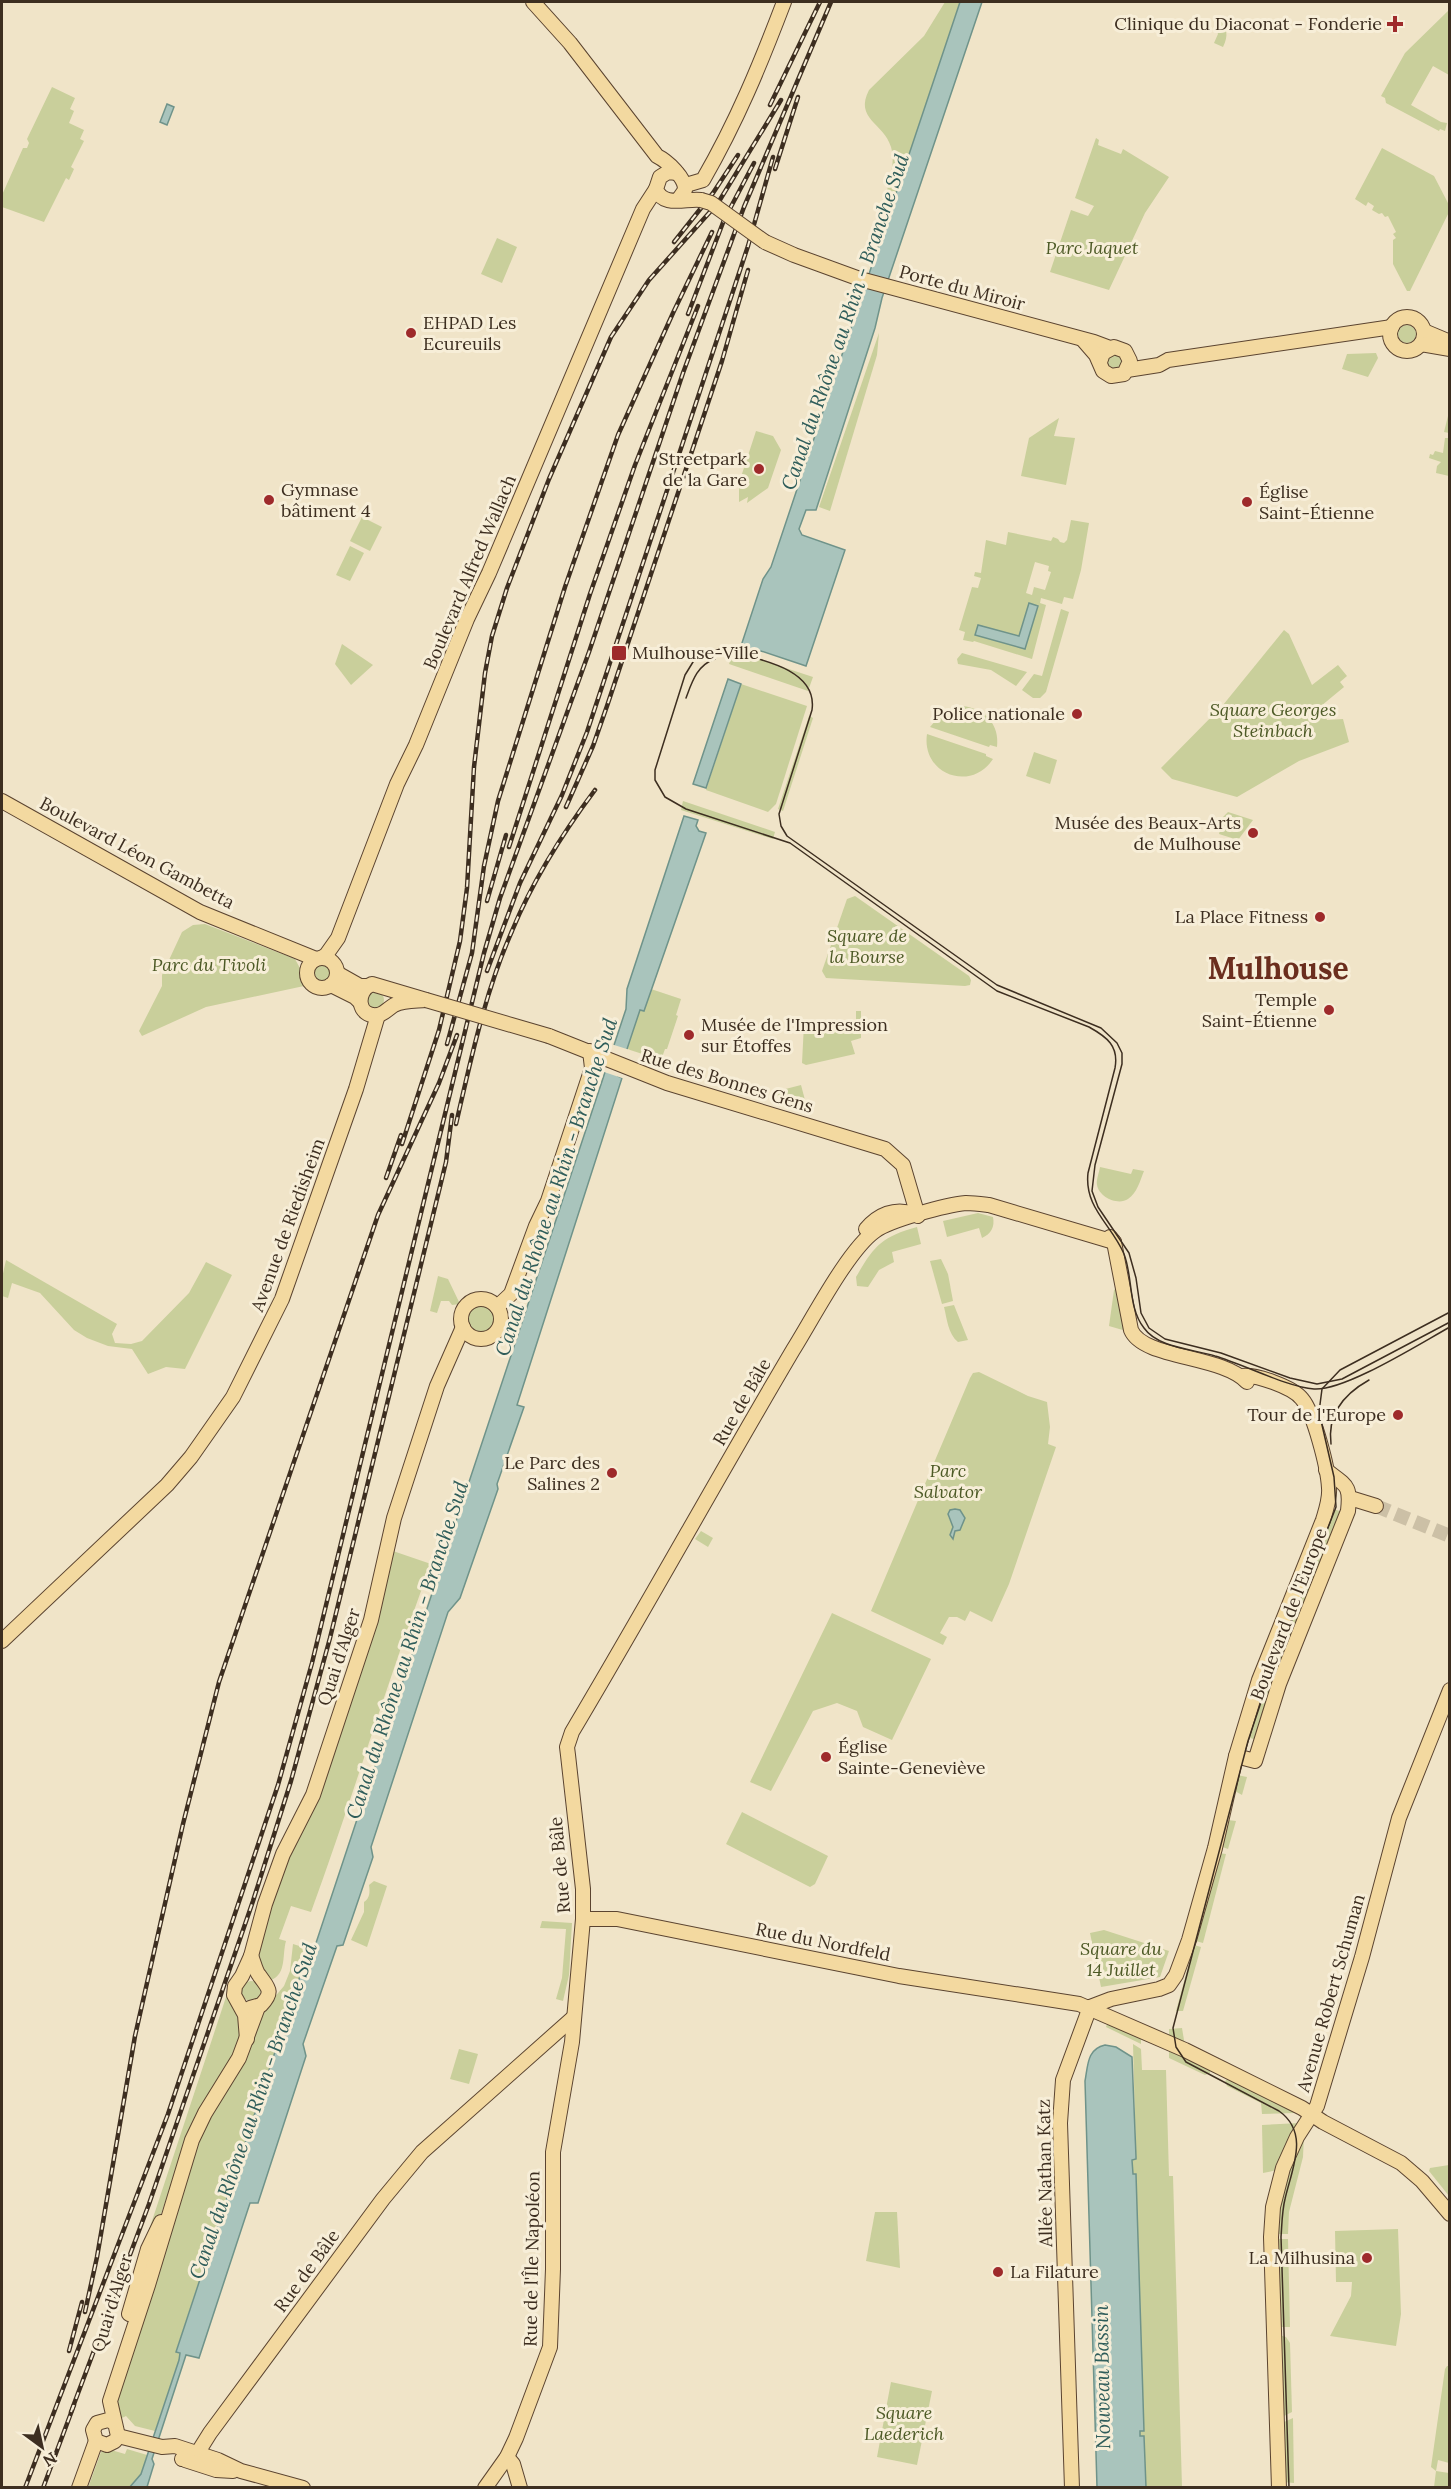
<svg xmlns="http://www.w3.org/2000/svg" width="1451" height="2489" font-family="Lora,serif">
  <rect width="100%" height="100%" fill="#f0e4c8"/>
  <g fill="#c9cf9b" fill-rule="evenodd">
    <path d="M945,2H960L896,197L886,195C889,180 896,162 891,147C884,123 854,119 869,90L924,36Z"/>
    <polygon points="1449,10 1449,75 1433,66 1411,105 1441,122 1447,123 1445,131 1440,129 1439,131 1386,103 1385,98 1381,96 1405,53"/>
    <path d="M1219,18C1227,28 1229,35 1223,47L1214,43L1218,34L1214,22Z"/>
    <polygon points="52,87 75,98 70,109 74,111 69,123 84,130 80,139 84,141 71,167 74,169 69,180 66,178 44,222 2,207 2,195 23,148 27,148 29,143 27,139"/>
    <polygon points="1096,138 1099,140 1098,145 1121,154 1123,149 1169,177 1145,213 1109,290 1050,272 1071,210 1088,216 1094,206 1075,198"/>
    <polygon points="1382,148 1434,176 1449,205 1449,212 1410,291 1407,291 1393,264 1393,240 1396,238 1393,234 1396,232 1388,216 1385,217 1382,213 1379,214 1372,210 1374,206 1368,202 1366,206 1355,199"/>
    <polygon points="497,238 517,247 502,283 481,274"/>
    <circle cx="1407" cy="334" r="9"/>
    <polygon points="879,333 877,355 830,511 819,507"/>
    <polygon points="1106,350 1128,356 1115,377 1101,357"/>
    <polygon points="1376,353 1378,358 1368,377 1342,369 1347,354"/>
    <polygon points="1448,416 1450,417 1449,476 1436,473 1437,466 1441,462 1429,458 1430,454 1433,455 1435,451 1443,453 1445,438 1448,438 1449,433 1444,432"/>
    <polygon points="1059,418 1054,436 1075,438 1066,485 1021,476 1029,438"/>
    <polygon points="756,431 773,436 781,450 768,488 747,503 748,497 739,502 739,483"/>
    <polygon points="362,517 382,527 370,551 350,541"/>
    <path d="M1071,520L1089,523L1081,570L1073,599L1064,597L1062,604L1041,598L1040,603L1046,605L1032,659L974,641L973,642L963,640L965,632L959,630L972,587L978,588L981,578L974,576L975,572L981,573L986,540L1006,545L1008,532L1051,541L1053,537L1058,539L1060,542L1064,543L1067,540ZM1035,562L1049,566L1048,571L1051,572L1045,590L1034,587L1032,595L1026,593Z"/>
    <polygon points="350,546 364,553 350,581 336,575"/>
    <polygon points="1061,609 1069,612 1046,692 1040,698 1033,698 1022,690 1034,674 1042,676"/>
    <polygon points="1284,630 1289,634 1312,685 1338,665 1347,676 1340,682 1344,687 1321,706 1327,720 1343,719 1349,742 1299,761 1237,797 1172,779 1161,768 1223,705"/>
    <polygon points="342,644 373,665 351,685 335,664"/>
    <polygon points="734,651 813,677 808,691 729,664"/>
    <polygon points="962,653 1027,672 1016,686 991,670 958,664 957,659"/>
    <polygon points="741,684 807,706 776,804 768,812 706,790"/>
    <path d="M962,706C985,708 1000,725 997,747L990,745L989,747L930,727L943,712Z"/>
    <polygon points="809,716 813,718 783,811 778,809"/>
    <path d="M927,734L986,754V756L993,759C971,793 921,774 927,734Z"/>
    <polygon points="1034,752 1057,760 1050,784 1026,776"/>
    <polygon points="683,801 775,832 773,839 681,810"/>
    <polygon points="1228,812 1253,820 1238,840 1219,834 1223,817"/>
    <polygon points="855,896 969,976 971,980 970,985 965,986 826,978 822,971 847,899"/>
    <polygon points="205,924 295,959 301,970 304,986 206,1007 142,1036 139,1031 162,986 162,975 182,932 193,925"/>
    <circle cx="322" cy="974" r="9"/>
    <polygon points="651,989 681,999 676,1015 678,1016 667,1049 665,1049 661,1060 627,1049 640,1009 644,1010"/>
    <circle cx="375" cy="1000" r="9"/>
    <polygon points="856,1011 861,1011 861,1019 858,1019 856,1034 861,1034 861,1038 851,1041 855,1054 806,1065 802,1063 804,1024 842,1026 846,1031 848,1029 846,1024 856,1024"/>
    <polygon points="801,1085 805,1100 803,1103 770,1093"/>
    <path d="M1100,1167L1131,1174L1133,1169L1144,1171C1140,1181 1137,1193 1128,1199C1118,1206 1099,1197 1097,1185C1096,1180 1099,1173 1100,1167Z"/>
    <path d="M978,1213L993,1217C995,1227 991,1234 982,1238L979,1228L947,1237L943,1221Z"/>
    <path d="M917,1227L921,1244L892,1252L894,1262L879,1270L868,1287L857,1286L856,1277C874,1246 881,1237 917,1227Z"/>
    <polygon points="941,1259 948,1274 953,1301 942,1304 930,1261"/>
    <polygon points="6,1260 117,1324 112,1334 115,1343 131,1344 142,1341 189,1293 206,1262 232,1275 185,1369 166,1367 148,1374 132,1349 108,1346 87,1338 74,1330 40,1293 12,1283 8,1298 2,1296 2,1278"/>
    <polygon points="438,1276 448,1279 460,1304 452,1305 449,1301 441,1301 437,1313 430,1311"/>
    <polygon points="1117,1288 1126,1331 1109,1326 1114,1290"/>
    <circle cx="481" cy="1318" r="14"/>
    <path d="M954,1305L968,1340L958,1342C948,1334 947,1319 944,1307Z"/>
    <path d="M979,1372L1028,1396L1047,1402L1050,1427L1048,1444L1056,1447L1009,1584L992,1622L970,1611L965,1621L957,1617H949L940,1633L947,1637L943,1645L871,1611L970,1378L973,1373ZM958,1509C970,1519 960,1530 950,1535L953,1527L948,1516Z"/>
    <polygon points="1331,1508 1345,1513 1318,1582 1306,1577"/>
    <polygon points="701,1531 713,1538 708,1547 695,1539"/>
    <path d="M393,1551L431,1564C388,1679 353,1797 311,1912L291,1906L279,1939L286,1941C282,1954 287,1974 271,1980C256,1970 258,1951 261,1936Z"/>
    <polygon points="1304,1582 1314,1585 1260,1741 1247,1737 1265,1680"/>
    <polygon points="832,1613 931,1659 892,1740 863,1727 857,1711 837,1703 813,1711 771,1791 750,1782"/>
    <polygon points="1237,1775 1247,1777 1242,1795 1235,1791"/>
    <polygon points="742,1812 828,1856 815,1884 810,1887 726,1844"/>
    <polygon points="1228,1820 1236,1821 1228,1849 1220,1846"/>
    <polygon points="1218,1853 1226,1854 1203,1943 1192,1940"/>
    <path d="M374,1881L387,1886L367,1947L351,1940L364,1912V1902C370,1898 370,1892 369,1885Z"/>
    <polygon points="542,1921 572,1923 569,1975 563,2001 556,1999 562,1978 566,1929 540,1928"/>
    <polygon points="1104,1930 1169,1951 1160,1977 1101,1987 1090,1933"/>
    <polygon points="293,1944 309,1949 176,2351 180,2353 179,2360 155,2431 135,2426 126,2416 120,2419 113,2403 195,2144 261,2013 284,1986 290,1971"/>
    <polygon points="1194,1945 1201,1947 1183,2011 1176,2011"/>
    <circle cx="251" cy="1991" r="10"/>
    <polygon points="227,1994 243,2020 239,2046 187,2137 161,2214 146,2239"/>
    <polygon points="1108,2022 1141,2036 1141,2044 1106,2027"/>
    <polygon points="1182,2028 1185,2046 1169,2038 1169,2029"/>
    <polygon points="1133,2044 1141,2049 1142,2070 1166,2070 1169,2176 1173,2176 1182,2487 1146,2487 1144,2437 1140,2436 1140,2431 1143,2431 1135,2174 1133,2174 1132,2159 1136,2159 1136,2157"/>
    <polygon points="1169,2047 1210,2068 1210,2073 1205,2075 1169,2058"/>
    <polygon points="459,2049 478,2054 469,2084 450,2079"/>
    <polygon points="1229,2078 1297,2110 1295,2113 1262,2114 1261,2103 1227,2086 1225,2081"/>
    <polygon points="1300,2123 1278,2170 1263,2173 1262,2125"/>
    <polygon points="1304,2134 1303,2157 1289,2212 1288,2234 1275,2234 1285,2176"/>
    <polygon points="1449,2165 1450,2165 1449,2196 1429,2171 1430,2168"/>
    <polygon points="875,2212 897,2212 900,2268 866,2261"/>
    <polygon points="1398,2229 1401,2314 1396,2346 1330,2336 1351,2296 1352,2282 1336,2282 1335,2231"/>
    <polygon points="1276,2239 1288,2239 1290,2327 1279,2327"/>
    <polygon points="1279,2335 1286,2337 1290,2343 1292,2412 1282,2417"/>
    <polygon points="1447,2366 1450,2366 1449,2463 1438,2460 1436,2471 1431,2467 1445,2369"/>
    <polygon points="891,2382 932,2391 917,2465 877,2457"/>
    <polygon points="1293,2418 1294,2483 1283,2482 1282,2423"/>
    <polygon points="127,2449 147,2455 141,2474 129,2487 88,2488 101,2452 111,2450 125,2454"/>
    <polygon points="1436,2471 1449,2473 1449,2487 1434,2487"/>
  </g>
  <g fill="#a9c4bc" stroke="#6f938a" stroke-width="1.5">
    <polygon points="960,2 982,2 882,298 875,328 816,510 806,510 799,529 802,535 845,550 806,666 761,651 753,654 740,649 763,579 771,567"/>
    <polygon points="167,104 174,107 167,125 160,122"/>
    <polygon points="1029,603 1038,606 1025,649 975,635 978,625 1019,636"/>
    <polygon points="728,679 741,684 706,788 693,784"/>
    <polygon points="684,816 698,820 696,826 699,831 706,833 644,1011 640,1010 618,1076 622,1078 517,1405 524,1407 497,1484 498,1489 460,1598 448,1612 371,1847 373,1857 343,1945 337,1946 303,2044 306,2056 258,2203 250,2203 199,2358 186,2355 152,2459 154,2464 147,2487 129,2488 141,2474 179,2360 180,2353 176,2352 307,1955 309,1949 315,1946 626,1009 627,989"/>
    <polygon points="955,1509 960,1510 965,1518 960,1530 955,1531 953,1539 950,1535 953,1527 948,1514 950,1510"/>
    <path d="M1105,2045L1116,2047L1132,2057L1136,2157V2159L1132,2160L1133,2174H1136L1144,2431H1140V2436H1144L1146,2487H1097L1085,2081C1088,2065 1087,2049 1105,2045Z"/>
  </g>
  <polygon fill="#f0e4c8" points="611,1044 630,1050 622,1075 625,1079 601,1071"/>
  <g fill="none" stroke-linecap="round" stroke-linejoin="round">
    <polyline stroke="#ccc0a6" stroke-width="14" stroke-dasharray="14 7" stroke-linecap="butt" points="1376,1506 1450,1536"/>
    <g stroke="#5b4430" stroke-width="16">
      <g id="major">
        <path d="M533,2L570,43L657,156C667,161 686,178 685,190L678,200"/>
        <path d="M677,173L668,172L660,177L656,189C663,208 686,198 701,200"/>
        <path d="M686,185L703,180C737,121 760,65 784,2"/>
        <polyline points="765,242 794,255 860,279 1094,342 1110,348"/>
        <circle cx="1407" cy="334" r="17"/>
        <polyline points="1424,331 1450,342"/>
        <polyline points="1083,340 1096,355 1103,371 1111,376 1124,374 1130,361 1125,351 1114,347 1103,353 1100,362"/>
        <polyline points="1421,344 1450,349"/>
        <polyline points="1127,370 1159,365 1168,360 1392,327"/>
        <polyline points="2,801 200,912 316,959"/>
        <circle cx="322" cy="973" r="15"/>
        <polyline points="321,958 326,955 338,938 397,784 416,745 467,619 489,573 643,209 656,189"/>
        <polyline points="337,973 360,986 368,986"/>
        <path d="M372,984L426,1000C415,1001 404,1000 394,1005C389,1008 384,1014 378,1015C357,1018 355,991 372,984Z"/>
        <polyline points="331,985 355,997 360,1002"/>
        <polyline points="549,1036 667,1083 885,1149 903,1165 918,1216"/>
        <path d="M866,1229C878,1215 895,1207 913,1214"/>
        <path d="M1110,1237L1114,1242L1131,1330C1143,1359 1222,1355 1247,1382"/>
        <circle cx="481" cy="1319" r="20"/>
        <polyline points="497,1307 511,1294 536,1226 548,1201 592,1068 590,1051"/>
        <polyline points="1350,1498 1376,1506"/>
        <polyline points="2,1641 167,1485 191,1457 233,1397 282,1299 356,1089 378,1015"/>
        <path d="M1236,1756L1255,1761L1279,1684L1348,1511C1351,1484 1346,1486 1326,1470"/>
        <polyline points="583,1919 617,1919 899,1976 1079,2004 1185,2050 1302,2108 1323,2122 1401,2163 1422,2181 1450,2214"/>
        <path d="M1090,2007L1111,1999L1159,1989L1169,1985L1176,1975L1189,1940L1215,1848L1236,1756L1259,1680L1323,1520C1326,1510 1330,1499 1329,1488C1328,1468 1314,1413 1302,1399C1293,1387 1255,1374 1242,1376"/>
        <path d="M250,2008L261,2005C275,1991 267,1987 259,1975C255,1970 254,1962 251,1956"/>
        <polyline points="247,2039 245,2015 234,1995 235,1986 242,1976 251,1956 265,1904 283,1854 313,1795 371,1620 394,1518 437,1386 463,1327"/>
        <polyline points="129,2314 148,2249 161,2222"/>
        <polyline points="115,2423 108,2420 97,2423 93,2430 96,2441 107,2445 115,2441 118,2436 110,2401 148,2285 192,2140 205,2113 239,2058 258,2007"/>
        <polyline points="118,2436 162,2447 175,2446 218,2460 241,2471 303,2488"/>
        <polyline points="507,2457 513,2464 520,2488"/>
        <polyline points="182,2459 195,2457 210,2433 383,2199 422,2152 574,2017"/>
        <polyline points="185,2460 216,2470 233,2471"/>
        <polyline points="79,2488 96,2441"/>
        <path d="M485,2488L507,2457L516,2438L550,2347L553,2269V2152L572,2042L583,1919V1889L568,1755L567,1747L572,1732C647,1606 718,1477 793,1350C812,1320 848,1250 875,1231C890,1220 946,1205 966,1203C974,1203 981,1204 989,1205L1114,1242"/>
        <polyline points="1072,2488 1060,2123 1063,2080 1090,2007"/>
        <polyline points="1279,2488 1271,2237 1273,2207 1283,2168 1297,2137 1317,2106 1362,1957 1399,1818 1450,1690"/>
      </g>
    </g>
    <use href="#major" stroke="#f3d9a0" stroke-width="14"/>
    <g stroke="#3d2e20" stroke-width="1.5">
      <path d="M686,698C692,682 697,665 715,659"/>
      <path d="M1450,1322L1342,1379L1317,1384L1290,1378L1221,1353L1165,1339L1149,1328L1141,1313L1136,1278L1129,1253L1098,1207L1092,1191L1095,1165L1122,1064V1053L1117,1043L1101,1028L997,985L787,836L781,826L779,814L812,710C818,669 759,659 728,651L720,649L701,656L693,662L685,675L655,770V780L665,797L686,809L790,843L997,991L1089,1027C1107,1037 1119,1046 1115,1068L1088,1173C1084,1208 1112,1225 1124,1254C1133,1277 1128,1308 1144,1328C1158,1348 1193,1349 1215,1356C1243,1364 1287,1387 1314,1389C1345,1391 1419,1344 1450,1327"/>
      <path d="M1331,1444C1327,1414 1344,1394 1369,1380"/>
      <path d="M1289,2488L1281,2237C1282,2224 1282,2211 1285,2199C1292,2168 1310,2133 1279,2111L1186,2062L1176,2047L1173,2028L1248,1741L1267,1684L1336,1507L1334,1477L1319,1412L1322,1389L1340,1370L1450,1312"/>
    </g>
    <g stroke="#3d2e20" stroke-width="4.5">
      <g id="rail">
        <polyline points="770,105 820,2"/>
        <polyline points="775,169 798,97"/>
        <polyline points="674,242 713,193 738,155"/>
        <polyline points="688,314 724,220 754,163"/>
        <polyline points="566,807 593,746 607,706 722,361 748,270"/>
        <polyline points="509,847 590,594 635,465 698,306"/>
        <polyline points="487,901 506,835"/>
        <polyline points="487,971 520,883 562,795 587,732 748,246 773,157"/>
        <polyline points="447,1044 472,953 484,866 498,801 565,587 618,435 673,313 712,232"/>
        <path d="M456,1124C471,1059 485,992 512,931C533,880 562,834 595,790"/>
        <polyline points="402,1144 439,1030 460,941 467,888 474,767 485,673 492,636 507,588 549,479 611,337 649,280 718,203 781,100"/>
        <polyline points="386,1178 401,1135"/>
        <polyline points="85,2312 97,2257 135,2036 183,1824 219,1682 378,1215 439,1083 457,1035"/>
        <polyline points="69,2351 82,2302"/>
        <polyline points="71,2412 149,2204 253,1901 291,1781 330,1638 446,1162 452,1115"/>
        <polyline points="25,2488 168,2114 278,1785 312,1663 484,953 500,898 589,652 683,373 744,207 831,2"/>
        <polyline points="43,2488 74,2405"/>
      </g>
    </g>
    <use href="#rail" stroke="#f7eed8" stroke-width="2" stroke-dasharray="7" stroke-linecap="butt"/>
    <g stroke="#5b4430" stroke-width="16" stroke-linecap="butt">
      <g id="major-bridge">
        <polyline points="701,200 711,203 765,242"/>
        <polyline points="426,1000 549,1036"/>
      </g>
    </g>
    <use href="#major-bridge" stroke="#f3d9a0" stroke-width="14"/>
  </g>
  <g fill="#9e2a2b" stroke="#f7eed8" stroke-width="2">
    <path d="M1392 15h6v6h6v6h-6v6h-6v-6h-6v-6h6z"/>
    <circle cx="411" cy="333" r="6"/>
    <circle cx="759" cy="469" r="6"/>
    <circle cx="269" cy="500" r="6"/>
    <circle cx="1247" cy="502" r="6"/>
    <rect x="611" y="645" width="16" height="16" rx="3"/>
    <circle cx="1077" cy="714" r="6"/>
    <circle cx="1253" cy="833" r="6"/>
    <circle cx="1320" cy="917" r="6"/>
    <circle cx="1329" cy="1010" r="6"/>
    <circle cx="689" cy="1035" r="6"/>
    <circle cx="1398" cy="1415" r="6"/>
    <circle cx="612" cy="1473" r="6"/>
    <circle cx="826" cy="1757" r="6"/>
    <circle cx="1367" cy="2258" r="6"/>
    <circle cx="998" cy="2272" r="6"/>
  </g>
  <g text-anchor="middle" stroke-width="6" stroke-linejoin="round" paint-order="stroke">
    <g font-size="18" fill="#3d2e20" stroke="#f7eed8" text-anchor="end">
      <text x="1382" y="30">Clinique du Diaconat - Fonderie</text>
      <text x="423" y="329" text-anchor="start">EHPAD Les<tspan x="423" dy="21">Ecureuils</tspan></text>
      <text x="747" y="465">Streetpark<tspan x="747" dy="21">de la Gare</tspan></text>
      <text x="281" y="496" text-anchor="start">Gymnase<tspan x="281" dy="21">bâtiment 4</tspan></text>
      <text x="1259" y="498" text-anchor="start">Église<tspan x="1259" dy="21">Saint-Étienne</tspan></text>
      <text x="632" y="659" text-anchor="start">Mulhouse-Ville</text>
      <text x="1065" y="720">Police nationale</text>
      <text x="1241" y="829">Musée des Beaux-Arts<tspan x="1241" dy="21">de Mulhouse</tspan></text>
      <text x="1308" y="923">La Place Fitness</text>
      <text x="1317" y="1006">Temple<tspan x="1317" dy="21">Saint-Étienne</tspan></text>
      <text x="701" y="1031" text-anchor="start">Musée de l'Impression<tspan x="701" dy="21">sur Étoffes</tspan></text>
      <text x="1386" y="1421">Tour de l'Europe</text>
      <text x="600" y="1469">Le Parc des<tspan x="600" dy="21">Salines 2</tspan></text>
      <text x="838" y="1753" text-anchor="start">Église<tspan x="838" dy="21">Sainte-Geneviève</tspan></text>
      <text x="1355" y="2264">La Milhusina</text>
      <text x="1010" y="2278" text-anchor="start">La Filature</text>
    </g>
    <g font-size="18" font-style="italic" fill="#4d5a26" stroke="#f7eed8">
      <text x="1092" y="254">Parc Jaquet</text>
      <text x="1273" y="716">Square Georges<tspan x="1273" dy="21">Steinbach</tspan></text>
      <text x="867" y="942">Square de<tspan x="867" dy="21">la Bourse</tspan></text>
      <text x="209" y="971">Parc du Tivoli</text>
      <text x="948" y="1477">Parc<tspan x="948" dy="21">Salvator</tspan></text>
      <text x="1121" y="1955">Square du<tspan x="1121" dy="21">14 Juillet</tspan></text>
      <text x="904" y="2419">Square<tspan x="904" dy="21">Laederich</tspan></text>
    </g>
    <g font-size="18" fill="#3d2e20" stroke="#f7eed8">
      <text transform="translate(962 288) rotate(15)" y="6">Porte du Miroir</text>
      <text transform="translate(470 572) rotate(-67)" y="6">Boulevard Alfred Wallach</text>
      <text transform="translate(137 853) rotate(28)" y="6">Boulevard Léon Gambetta</text>
      <text transform="translate(727 1081) rotate(17)" y="6">Rue des Bonnes Gens</text>
      <text transform="translate(288 1225) rotate(-70)" y="6">Avenue de Riedisheim</text>
      <text transform="translate(742 1402) rotate(-60)" y="6">Rue de Bâle</text>
      <text transform="translate(1289 1614) rotate(-69)" y="6">Boulevard de l'Europe</text>
      <text transform="translate(339 1657) rotate(-72)" y="6">Quai d'Alger</text>
      <text transform="translate(560 1865) rotate(-95)" y="6">Rue de Bâle</text>
      <text transform="translate(823 1942) rotate(11)" y="6">Rue du Nordfeld</text>
      <text transform="translate(1331 1993) rotate(-74)" y="6">Avenue Robert Schuman</text>
      <text transform="translate(1045 2173) rotate(-91)" y="6">Allée Nathan Katz</text>
      <text transform="translate(532 2259) rotate(-89)" y="6">Rue de l'Île Napoléon</text>
      <text transform="translate(307 2271) rotate(-54)" y="6">Rue de Bâle</text>
      <text transform="translate(112 2303) rotate(-73)" y="6">Quai d'Alger</text>
    </g>
    <g font-size="20" font-style="italic" fill="#2f5d5a" stroke="#f7eed8">
      <text transform="translate(845 322) rotate(-71)" y="7">Canal du Rhône au Rhin - Branche Sud</text>
      <text transform="translate(556 1187) rotate(-72)" y="7">Canal du Rhône au Rhin - Branche Sud</text>
      <text transform="translate(407 1650) rotate(-72)" y="7">Canal du Rhône au Rhin - Branche Sud</text>
      <text transform="translate(253 2111) rotate(-71)" y="7">Canal du Rhône au Rhin - Branche Sud</text>
      <text transform="translate(1102 2377) rotate(-91)" y="7">Nouveau Bassin</text>
    </g>
    <g font-size="30" font-weight="bold" fill="#6b2e1e" stroke="#f7eed8">
      <text x="1278" y="979">Mulhouse</text>
    </g>
  </g>
  <rect width="1451" height="2489" fill="none" stroke="#3d2e20" stroke-width="6"/>
  <g transform="translate(42 2447) rotate(147)" stroke="#f7eed8" stroke-width="4.5" paint-order="stroke">
  <path d="M0-4.5L10 22L0 15L-10 22Z" fill="#3d2e20"/>
  <text y="-9" font-size="16" font-weight="bold" text-anchor="middle" fill="#3d2e20">N</text>
  </g>
</svg>
